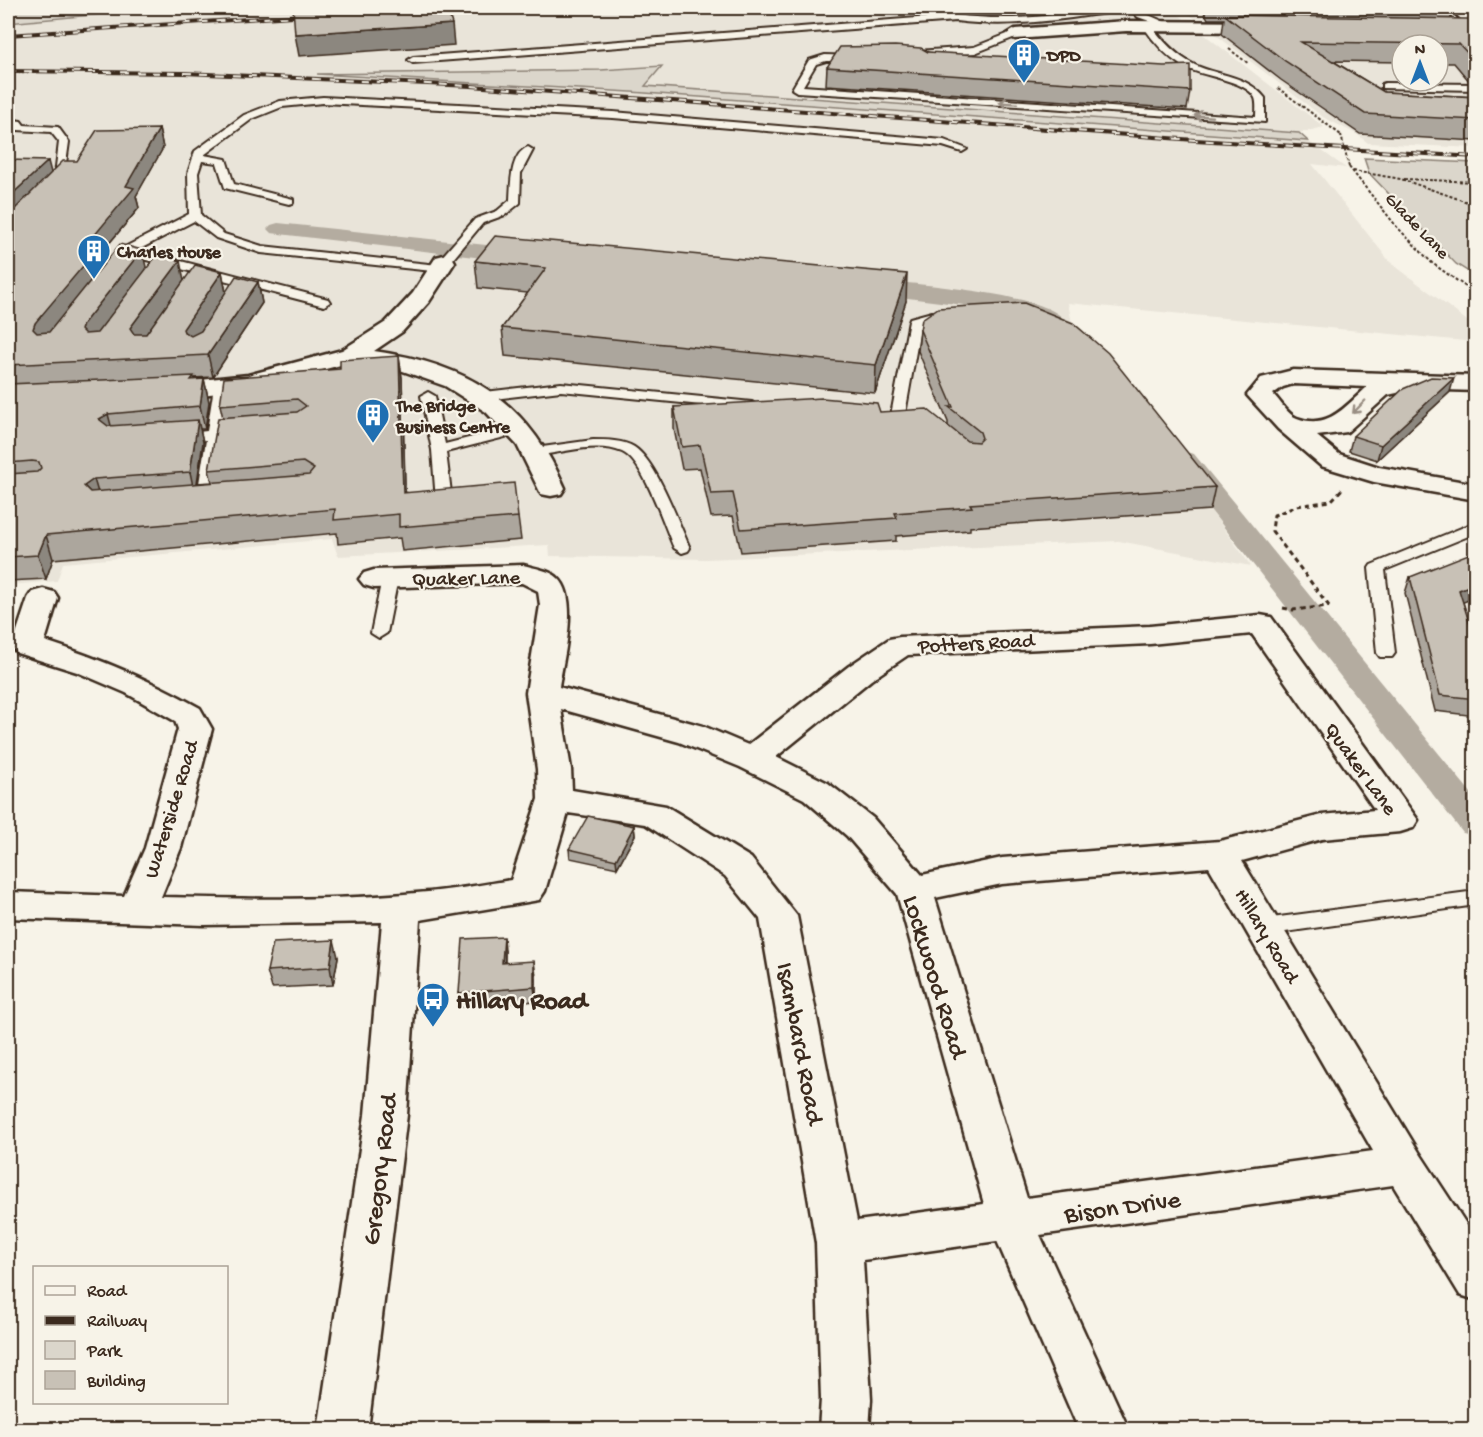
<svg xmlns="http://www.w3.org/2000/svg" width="1483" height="1437" font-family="'Gochi Hand',sans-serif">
  <rect width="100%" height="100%" fill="#f7f3e8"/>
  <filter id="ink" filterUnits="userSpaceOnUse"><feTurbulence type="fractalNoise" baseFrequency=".0167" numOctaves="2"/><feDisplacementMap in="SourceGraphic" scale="12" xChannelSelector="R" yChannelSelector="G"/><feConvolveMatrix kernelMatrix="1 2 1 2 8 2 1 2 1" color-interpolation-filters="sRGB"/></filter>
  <g filter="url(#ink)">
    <g fill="#e9e4d9" fill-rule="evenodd">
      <polygon points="166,8 1170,8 1324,127 1299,133 645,86 661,66 601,70 631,92 1308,141 1346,168 1312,164 1390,262 1475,327 1475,342 1068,303 1076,343 1118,382 1251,566 1119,541 706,559 550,556 549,545 338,556 332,539 63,563 57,581 8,585 8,406 104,402 338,384 347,357 207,382 8,389 8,23"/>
      <path d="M1181,8H1475V148L1368,143L1358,135L1323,117ZM1402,45H1438V81H1402Z"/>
    </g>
    <g fill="#dbd6cb" stroke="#8b8074" stroke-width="1.5">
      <polygon points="8,8 166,8 8,23"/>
      <polygon points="662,66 645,86 1299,133 1308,141 631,92 317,74 601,70"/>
      <polygon points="1364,158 1475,163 1475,276 1456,264 1369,173"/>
    </g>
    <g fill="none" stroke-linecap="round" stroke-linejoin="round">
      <g fill="#b4aca0" fill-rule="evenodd">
        <polygon points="278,223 525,249 533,251 536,256 533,261 525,263 271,233 267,229 271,225"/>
        <path d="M860,279C896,282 1044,292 1063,319L1059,324L1051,326L1043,324L1025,315L1004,310L852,291L849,286L852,281Z"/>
        <polygon points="1185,452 1194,454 1476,799 1476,836 1463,833 1176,466 1172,460 1176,454"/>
      </g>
      <g stroke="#3b2a1e" stroke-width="4">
        <g id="lane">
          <path d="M1107,8H1123C1115,13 1102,14 1092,15C1047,22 1001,27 956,21L413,63L408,60L413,57L956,15C1006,22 1057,16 1107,8Z"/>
          <polygon points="1129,8 1138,8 1144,13 1167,23 1163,26 1138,17"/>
          <path d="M1144,24H1150C1162,40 1176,56 1195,65C1219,76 1247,75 1265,98V122L797,92L792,89L809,60L825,55L857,56L860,57V61H826L816,64L803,86L1256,117C1256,111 1257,103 1255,98C1247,80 1199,76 1182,66C1166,56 1153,41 1143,26Z"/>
          <polygon points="1015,31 1018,32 1018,36 975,53 917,57 912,54 917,51 974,47"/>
          <polygon points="1385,83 1476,84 1476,90 1382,88 1382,84"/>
          <polygon points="323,97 613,112 944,140 967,149 962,152 943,146 613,118 323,103 282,107 252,119 204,155 226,159 234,184 293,199 293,203 289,204 225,188 217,163 202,161 198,173 201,215 224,234 262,246 438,265 444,269 442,272 261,253 216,238 194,221 138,250 328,299 330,302 324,306 123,254 123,248 189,214 188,173 195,151 244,115 280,101"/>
          <polygon points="8,119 21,121 24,125 58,127 69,142 63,185 55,185 54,183 59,142 51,132 17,130 14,126 8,125"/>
          <path d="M528,147L533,150L521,173L520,203L505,215L483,223L448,265H440V259L475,219L497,211L510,200C511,184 510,154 528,147Z"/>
          <path d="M932,312L951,315L952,318C946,324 931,320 921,323L904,420L897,424L892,423L890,420L909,321L910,318Z"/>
          <polygon points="221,383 228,387 222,430 238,429 245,433 238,437 221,439 212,502 204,507 196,502 206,440 179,442 172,438 179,434 207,431 214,387"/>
          <polygon points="561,383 752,402 759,406 752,410 561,391 485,400 478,396 485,392"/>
          <polygon points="428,392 435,396 445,444 520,425 527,429 525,432 446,452 452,501 444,506 436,501 432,450 421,396"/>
          <path d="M593,440C605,440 624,440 634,447C657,462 678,522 690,548L688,551L682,553L674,548C664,526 644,461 622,452C597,441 561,453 535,456L528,452L535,448Z"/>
          <polygon points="1476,522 1476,533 1385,570 1395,653 1392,657 1380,657 1377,653 1369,568 1371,565"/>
          <polygon points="390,573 398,578 387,633 379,638 371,633 382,578"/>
          <polygon points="1476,891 1476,905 1264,935 1257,932 1254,927 1257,922 1264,919"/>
        </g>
      </g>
      <g stroke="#3b2a1e" stroke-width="5">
        <g id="street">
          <polygon points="1449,8 1466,8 1476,15 1476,29 1470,27"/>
          <polygon points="1126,21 1268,22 1276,27 1268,32 1126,31 1015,39 1007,34 1015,29"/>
          <path d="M444,255L452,257L455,262L429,302L402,332L374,351C467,364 527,400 565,488L561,494L551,496L541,494L517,445L486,412L445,386L400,370L352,362L250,389L162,400L153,397L149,392L153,387L162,384L248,375L342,350L386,322L413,293L436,257Z"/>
          <path d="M1293,370L1476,376V391L1415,389L1388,395L1347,432L1317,436L1339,454L1379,467L1476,484V500L1374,482L1321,466L1278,429L1247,395L1261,378ZM1293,384L1367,387C1346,406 1328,430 1297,418C1288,415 1280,401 1273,394L1283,387Z"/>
          <path d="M523,565C534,568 550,570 558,578C580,598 563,660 559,687L703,726L748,745L849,666L889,639L900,637L1150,626L1260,615L1271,617L1418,820L1413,828L1400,832L1322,839L1242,861L1419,1152L1476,1239V1300L1460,1295L1393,1185L1040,1235L1129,1430H1079L997,1241L863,1260L871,1399L869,1430H819L821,1399L816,1243L760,919L725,876L645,824L568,813L545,891L539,900L420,920L407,1115L368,1430H318L365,1115L382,922L204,925L8,918V892L124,896L145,848L178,729L175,721L126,693L77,672L17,653L12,646L28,598L32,592L43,589L54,592L58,598L45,641C103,660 146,678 200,708L212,729L181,848L161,897C245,899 331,901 416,893C448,891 479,885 511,880L538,799L537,769L526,693L540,605L538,591L522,583L374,588L364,585L359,579L364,573L374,570ZM1252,634L1375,810L1322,815L1220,841L1002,858L922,875L873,818L828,783L776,757L871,680L908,655L1150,644ZM561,709L679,742L740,767L804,799L847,836L897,894L984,1204L857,1221L797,916L751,858L666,806L572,790L571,769ZM1209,867L1373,1151L1027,1198L935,898L1002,884Z"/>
        </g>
      </g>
      <g stroke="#3b2a1e" stroke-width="2" stroke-dasharray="3 2" stroke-linecap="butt">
        <polyline points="1229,49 1249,64"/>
        <polyline points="1278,88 1341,135"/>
        <polyline points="1349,167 1397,227 1432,263 1476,294"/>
        <polyline points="1353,171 1401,179 1476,205"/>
        <polyline points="1404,179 1476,182"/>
      </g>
      <g stroke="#3b2a1e" stroke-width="3" stroke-dasharray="5 4" stroke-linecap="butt">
        <polyline points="1329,606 1272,531 1274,515 1297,506 1331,501 1343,488"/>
        <polyline points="1283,608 1293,610 1329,606"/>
      </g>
      <use href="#lane" fill="#f7f3e8" fill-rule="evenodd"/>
      <use href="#street" fill="#f7f3e8" fill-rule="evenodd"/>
      <g stroke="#3b2a1e" stroke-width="4">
        <g id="rail">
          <polyline points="8,35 309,15"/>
          <polyline points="8,71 184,73 471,86 1195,140 1476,157"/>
        </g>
      </g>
      <use href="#rail" stroke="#f7f3e8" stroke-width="2" stroke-dasharray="8" stroke-linecap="butt"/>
      <polyline stroke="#3b2a1e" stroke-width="2" stroke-dasharray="3 2" stroke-linecap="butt" points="1341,135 1349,167"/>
    </g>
    <g fill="#aca69d" stroke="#3b2a1e" stroke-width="1.5">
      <polygon points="1202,8 1453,8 1451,18 1476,27 1476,82 1470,82 1454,63 1438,63 1438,45 1402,45 1402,62 1333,61 1384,92 1476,97 1476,141 1360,134 1281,80 1222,34 1224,19 1208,19"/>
      <polygon points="928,52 1190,91 1187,109 826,85 827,67"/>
      <polygon points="159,129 163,148 136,196 139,208 106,247 109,258 184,280 222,272 226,292 258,282 262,303 213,377 194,378 195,380 204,379 209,402 205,429 200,429 203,442 197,483 212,482 209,470 223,418 220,405 340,369 399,356 402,378 405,492 518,517 521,540 402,551 400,538 338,544 337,533 53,559 46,579 8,581 8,160 51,173"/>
      <polygon points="475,261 906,301 875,393 505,356 502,328 528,293 478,288"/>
      <polygon points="920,330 1215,487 1210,510 970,527 970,530 896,536 896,541 741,552 733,516 711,517 700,468 682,469 674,429 674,407 948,426 948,422 918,351"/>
      <polygon points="1450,392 1377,460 1349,451 1353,436"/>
      <polygon points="1410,577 1463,602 1476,644 1476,716 1435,711 1405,593"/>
      <polygon points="634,826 635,835 617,868 570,858 569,849"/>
      <polygon points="505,951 505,962 536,976 536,1001 461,1007 459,993"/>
      <polygon points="338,957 333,985 272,988 267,971"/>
    </g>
    <g fill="#8c877f" stroke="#3b2a1e" stroke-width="1.5">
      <polygon points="452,24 454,45 299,56 295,34"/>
      <polygon points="159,129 163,148 136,196 139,208 106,247 110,261 41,345 33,329 35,323 93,237"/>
      <polygon points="48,161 53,180 8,223 8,198"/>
      <polygon points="142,250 147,271 89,346 81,330 83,324"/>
      <polygon points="180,261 184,281 135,350 130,328"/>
      <polygon points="222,272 226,293 188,351 183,329"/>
      <polygon points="907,274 906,301 875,393 876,365"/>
      <polygon points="258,282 262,303 213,377 208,355"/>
      <polygon points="399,356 402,378 406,516 403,493"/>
      <polygon points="1454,378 1450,392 1377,460 1381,445"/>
      <polygon points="204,379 209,402 205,429 200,406"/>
      <polygon points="108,414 114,437 99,419"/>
      <polygon points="198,420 203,442 195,496 190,472"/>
      <polygon points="94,479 101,503 84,486"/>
      <polygon points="46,535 53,559 46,579 38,555"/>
      <polygon points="1476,583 1476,597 1454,606 1459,590"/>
      <polygon points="634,826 635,835 617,868 616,860"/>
      <polygon points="504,937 505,951 504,977 502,963"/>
      <polygon points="334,940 338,957 333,985 330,967"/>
      <polygon points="534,961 536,976 536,1001 534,987"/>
    </g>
    <g fill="#c8c1b6" stroke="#3b2a1e" stroke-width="1.5">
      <polygon points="293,8 447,8 452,24 295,34"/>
      <polygon points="1225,15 1468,19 1476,27 1476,62 1459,44 1301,42 1384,92 1476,97 1476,120 1365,114 1285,61"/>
      <polygon points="895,46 921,48 928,52 1164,66 1190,65 1190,91 827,67 840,47"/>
      <polygon points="159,129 126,186 134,188 93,237 105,240 35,323 33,329 37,333 49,332 120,244 142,250 83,324 81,330 85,334 97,333 157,255 180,261 130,328 134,334 146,334 195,265 222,272 183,329 184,332 191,336 201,331 236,276 258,282 208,355 8,365 8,216 63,161 77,161 97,130"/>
      <polygon points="8,160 48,161 8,198"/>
      <polygon points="495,236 907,274 876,365 502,328 546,268 475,261"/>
      <polygon points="1024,303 1073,323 1108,353 1215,487 970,504 972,507 895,513 897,518 741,529 733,493 711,494 700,445 682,447 674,407 822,398 877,403 880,412 927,409 967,441 978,442 982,438 980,432 949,407 953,407 920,330 922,319 938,308"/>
      <polygon points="399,356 403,493 514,483 518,517 399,527 399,514 334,520 335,509 46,535 38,555 8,557 8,474 37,472 41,468 39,462 32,461 8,463 8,384 194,376 191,380 204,379 200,406 108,414 99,419 108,426 198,420 190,472 94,479 84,486 90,492 309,475 314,469 303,462 209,470 218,418 297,412 306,406 297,399 220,405 224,378 340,369 340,360"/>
      <polygon points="1431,377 1454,378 1381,445 1353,436 1403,389"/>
      <polygon points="1476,551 1476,583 1459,590 1476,644 1476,699 1440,695 1410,577"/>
      <polygon points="588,816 634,826 616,860 569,849"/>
      <polygon points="504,937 502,963 534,961 534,987 459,993 463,939"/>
      <polygon points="334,940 330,967 267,971 273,943"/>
    </g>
    <defs><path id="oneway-shaft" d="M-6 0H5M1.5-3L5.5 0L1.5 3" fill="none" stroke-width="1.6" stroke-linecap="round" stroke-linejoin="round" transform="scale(1.5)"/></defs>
    <g stroke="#998e83">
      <use href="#oneway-shaft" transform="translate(1008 103) rotate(-176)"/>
      <use href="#oneway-shaft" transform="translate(1203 116) rotate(-176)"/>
      <use href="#oneway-shaft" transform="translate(1359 407) rotate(134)"/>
    </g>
  </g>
  <defs>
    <g id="building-pin" transform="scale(1.725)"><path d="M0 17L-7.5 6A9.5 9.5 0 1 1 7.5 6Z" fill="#1f6fb2" stroke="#f7f3e8"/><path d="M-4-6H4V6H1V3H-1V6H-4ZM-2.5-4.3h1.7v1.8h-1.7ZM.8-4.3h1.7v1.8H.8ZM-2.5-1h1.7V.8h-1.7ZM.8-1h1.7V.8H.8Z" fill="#fff"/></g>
    <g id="bus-pin" transform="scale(1.725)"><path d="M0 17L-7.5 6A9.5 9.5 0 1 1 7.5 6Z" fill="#1f6fb2" stroke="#f7f3e8"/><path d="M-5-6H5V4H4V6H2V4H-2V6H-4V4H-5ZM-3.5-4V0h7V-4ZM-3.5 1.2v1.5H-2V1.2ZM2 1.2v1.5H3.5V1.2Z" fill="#fff"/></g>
  </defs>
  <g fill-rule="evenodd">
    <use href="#building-pin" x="1024" y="55"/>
    <use href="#building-pin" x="94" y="251"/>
    <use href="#building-pin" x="373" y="415"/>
    <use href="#bus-pin" x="433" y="999"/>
  </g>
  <g text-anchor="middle" stroke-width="4.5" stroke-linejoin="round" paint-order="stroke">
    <g font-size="18" font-weight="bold" fill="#3b2a1e" stroke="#f7f3e8" text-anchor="start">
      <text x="1047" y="61">DPD</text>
      <text x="117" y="257">Charles House</text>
      <text x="396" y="411">The Bridge<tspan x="396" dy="21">Business Centre</tspan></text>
    </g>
    <g font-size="18" fill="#3b2a1e" stroke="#f7f3e8">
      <text transform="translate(1418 225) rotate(46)" y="6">Glade Lane</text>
    </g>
    <g font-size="21" fill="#3b2a1e" stroke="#f7f3e8">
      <text transform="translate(466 577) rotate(-1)" y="7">Quaker Lane</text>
      <text transform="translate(976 642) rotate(-3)" y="7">Potters Road</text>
      <text transform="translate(1362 768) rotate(54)" y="7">Quaker Lane</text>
      <text transform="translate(170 809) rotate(-73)" y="7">Waterside Road</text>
      <text transform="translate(1268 935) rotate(59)" y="7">Hillary Road</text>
    </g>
    <g font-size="26" fill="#3b2a1e" stroke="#f7f3e8">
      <text transform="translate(937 976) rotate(73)" y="9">Lockwood Road</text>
      <text transform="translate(802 1043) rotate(79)" y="9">Isambard Road</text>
      <text transform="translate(378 1169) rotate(-83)" y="9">Gregory Road</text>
      <text transform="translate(1122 1205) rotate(-8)" y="9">Bison Drive</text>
    </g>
    <g font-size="26" font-weight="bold" fill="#3b2a1e" stroke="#f7f3e8" text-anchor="start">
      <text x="456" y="1008">Hillary Road</text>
    </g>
  </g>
  <rect width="1483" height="1437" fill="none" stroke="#f7f3e8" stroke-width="30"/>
  <rect x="15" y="15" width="1453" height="1407" fill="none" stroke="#3b2a1e" stroke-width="2" filter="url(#ink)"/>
  <rect x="33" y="1266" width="195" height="138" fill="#f7f3e8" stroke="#aca397" stroke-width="1.5"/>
  <rect x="45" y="1286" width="30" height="9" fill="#f7f3e8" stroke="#aca397" stroke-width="1.5"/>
  <text x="87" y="1296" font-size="18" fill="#3b2a1e">Road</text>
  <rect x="45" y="1316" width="30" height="9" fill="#3b2a1e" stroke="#aca397" stroke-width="1.5"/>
  <text x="87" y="1326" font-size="18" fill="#3b2a1e">Railway</text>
  <rect x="45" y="1341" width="30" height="18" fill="#dbd6cb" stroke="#aca397" stroke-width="1.5"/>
  <text x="87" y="1356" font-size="18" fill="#3b2a1e">Park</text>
  <rect x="45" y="1371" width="30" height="18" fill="#c8c1b6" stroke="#aca397" stroke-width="1.5"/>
  <text x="87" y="1386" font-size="18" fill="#3b2a1e">Building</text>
  <g transform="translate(1420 63)"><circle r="28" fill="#f7f3e8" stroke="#aca397" stroke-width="1.5"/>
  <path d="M0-4.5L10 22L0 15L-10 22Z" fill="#1f6fb2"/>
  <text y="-9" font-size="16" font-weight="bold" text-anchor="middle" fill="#3b2a1e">N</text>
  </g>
</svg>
